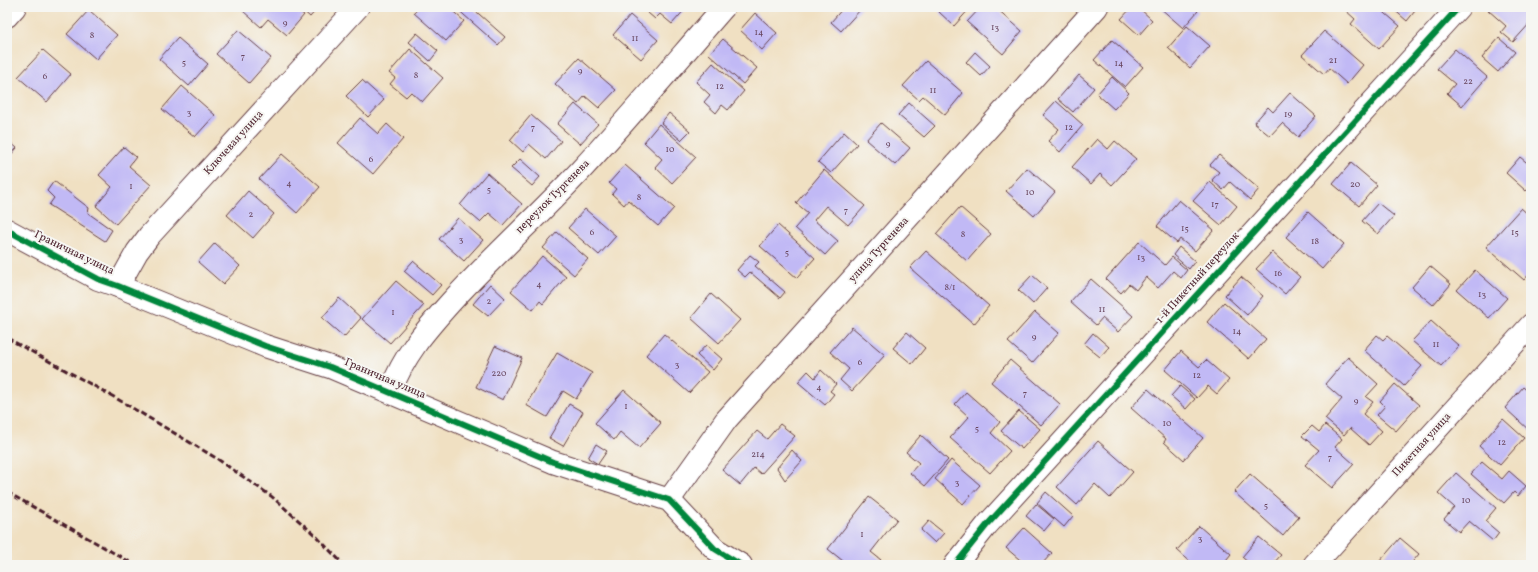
<svg xmlns="http://www.w3.org/2000/svg" width="1538" height="572" font-family="Vollkorn,serif">
<style>
.building{fill:#c1b9f5}
.lines{fill:none;stroke-linecap:round;stroke-linejoin:round}
.minor-casing{stroke:#633c42;stroke-width:24}
.minor{stroke:#fff;stroke-width:22}
.rail{stroke:#4a1f2b;stroke-width:3;stroke-dasharray:6 3;stroke-linecap:butt}
.cycleway-casing{stroke:#f6f6f2;stroke-width:8}
.cycleway{stroke:#00873e;stroke-width:6}
.labels{text-anchor:middle;dominant-baseline:central;stroke-width:4;stroke-linejoin:round;paint-order:stroke}
.number-label{font-size:9px;fill:#68465e}
.street-label{font-size:11px;fill:#4a1f2b;stroke:#f6f6f2}
</style>
<rect width="100%" height="100%" fill="#f6f6f2"/>
<filter id="ink" filterUnits="userSpaceOnUse"><feTurbulence type="fractalNoise" baseFrequency=".025" numOctaves="2"/><feDisplacementMap in="SourceGraphic" scale="8" xChannelSelector="R" yChannelSelector="G"/><feConvolveMatrix kernelMatrix="1 2 1 2 8 2 1 2 1" color-interpolation-filters="sRGB"/></filter>
<filter id="wash" filterUnits="userSpaceOnUse"><feTurbulence type="fractalNoise" baseFrequency=".012" numOctaves="4" result="noise"/><feDisplacementMap in="SourceGraphic" scale="16" xChannelSelector="R" yChannelSelector="G"/><feGaussianBlur stdDeviation="0.9" result="paint"/><feColorMatrix in="noise" values="0 0 0 0 0 0 0 0 0 0 0 0 0 0 0 0 0 1.4 0 .05"/><feComposite in="paint" operator="in"/></filter>
<g filter="url(#wash)">
<rect width="100%" height="100%" fill="#f0e0c2"/>
<g id="blocks">
<g class="building">
<path d="M247 7H294L304 15 287 35 268 19 261 27 243 11Z"/>
<path d="M299 7H319L310 17Z"/>
<path d="M419 7H448L464 21 446 41 414 13Z"/>
<path d="M455 7H471L505 37 498 45Z"/>
<path d="M641 7H687L672 24 660 14 655 19Z"/>
<path d="M844 7H859L861 9 841 31 831 22Z"/>
<path d="M943 7H971L954 26 939 12Z"/>
<path d="M981 7H995L1022 31 1003 54 967 22Z"/>
<path d="M1132 7H1138L1152 20 1139 35 1121 19Z"/>
<path d="M1159 7H1193L1198 11 1183 28Z"/>
<path d="M1346 7H1378L1400 26 1379 49 1351 24 1355 19 1344 9Z"/>
<path d="M1391 7H1410L1415 11 1407 21Z"/>
<path d="M1490 7H1524L1531 13V22L1513 42 1501 32 1506 26 1488 10Z"/>
<path d="M89 10 117 35 96 59 67 34Z"/>
<path d="M755 13 777 33 762 50 740 30Z"/>
<path d="M630 15 658 40 641 59 613 35Z"/>
<path d="M1187 26 1210 46 1190 68 1168 48Z"/>
<path d="M238 30 271 58 249 83 216 54Z"/>
<path d="M1324 31 1363 65 1347 84 1329 68 1324 74 1302 55Z"/>
<path d="M417 33 438 51 430 61 409 42Z"/>
<path d="M178 38 208 64 189 86 159 59Z"/>
<path d="M1499 38 1515 52 1498 72 1482 58Z"/>
<path d="M723 39 757 68 743 84 709 54Z"/>
<path d="M1112 40 1143 67 1125 87 1094 60Z"/>
<path d="M410 49 443 78 422 102 411 92 406 97 390 84 395 78 389 73Z"/>
<path d="M1455 49 1487 77 1462 106 1447 93 1455 84 1437 69Z"/>
<path d="M43 50 71 74 47 102 18 77Z"/>
<path d="M975 52 990 66 981 76 966 62Z"/>
<path d="M579 58 616 90 599 108 585 96 578 104 555 84Z"/>
<path d="M926 61 963 93 945 115 923 96 919 100 903 86Z"/>
<path d="M713 63 744 91 728 110 722 105 716 113 704 102 710 95 696 82Z"/>
<path d="M1079 75 1094 88 1073 112 1058 99Z"/>
<path d="M1112 77 1129 93 1114 109 1097 94Z"/>
<path d="M362 80 384 100 368 117 346 96Z"/>
<path d="M182 86 215 115 195 137 162 109Z"/>
<path d="M1290 93 1316 116 1298 137 1282 123 1270 136 1254 123 1268 107 1273 112Z"/>
<path d="M1056 101 1083 125 1060 152 1048 141 1059 129 1043 115Z"/>
<path d="M909 103 935 126 924 137 898 115Z"/>
<path d="M575 104 598 124 580 144 557 124Z"/>
<path d="M669 113 690 131 681 140 661 123Z"/>
<path d="M531 115 561 141 546 159 529 144 523 152 510 140Z"/>
<path d="M360 118 378 134 387 124 403 139 373 174 338 143Z"/>
<path d="M881 123 910 148 895 165 866 140Z"/>
<path d="M659 124 696 157 672 183 655 167 662 159 644 142Z"/>
<path d="M844 132 857 144 831 173 818 162Z"/>
<path d="M1097 139 1108 149 1115 141 1136 159 1112 185 1100 174 1091 184 1072 167Z"/>
<path d="M10 142 17 148 7 159V145Z"/>
<path d="M124 147 136 157 129 166 151 185 116 224 96 206 112 187 99 175Z"/>
<path d="M282 154 320 187 297 213 259 179Z"/>
<path d="M1219 155 1259 189 1250 200 1230 182 1223 190 1212 180 1219 172 1210 165Z"/>
<path d="M1520 157 1531 166V186L1526 191 1506 173Z"/>
<path d="M520 159 540 177 532 186 511 168Z"/>
<path d="M1351 163 1377 185 1359 206 1333 184Z"/>
<path d="M625 165 674 208 658 226 628 200 624 205 612 194 616 189 609 183Z"/>
<path d="M1027 168 1055 192 1034 216 1006 191Z"/>
<path d="M824 170 865 206 848 225 826 206 814 220 838 241 825 255 795 228 808 213 796 203Z"/>
<path d="M487 173 522 204 503 225 489 213 480 222 460 205Z"/>
<path d="M54 181 89 208 88 213 112 230 105 241 49 205 54 198 47 191Z"/>
<path d="M1210 182 1237 206 1221 225 1193 201Z"/>
<path d="M248 191 274 214 253 238 227 215Z"/>
<path d="M1179 200 1214 230 1195 251 1180 239 1177 243 1157 226Z"/>
<path d="M1378 203 1394 216 1378 234 1362 221Z"/>
<path d="M960 207 991 234 967 261 936 234Z"/>
<path d="M1521 208 1531 217V272L1524 280 1486 247Z"/>
<path d="M585 209 616 236 599 255 568 228Z"/>
<path d="M1308 212 1344 244 1322 269 1286 237Z"/>
<path d="M458 218 483 240 464 261 439 239Z"/>
<path d="M778 225 815 258 797 278 760 246Z"/>
<path d="M557 232 588 259 574 275 543 248Z"/>
<path d="M1139 242 1165 265 1172 257 1187 270 1181 278 1173 271 1158 288 1146 277 1136 290 1129 284 1121 293 1106 279Z"/>
<path d="M215 243 240 266 223 284 198 262Z"/>
<path d="M1179 247 1195 261 1189 269 1173 255Z"/>
<path d="M926 251 989 306 974 324 910 268Z"/>
<path d="M1272 252 1300 277 1285 294 1256 269Z"/>
<path d="M750 255 759 262 755 266 785 292 780 298 750 272 745 277 737 270Z"/>
<path d="M542 256 566 277 543 304 540 301 533 310 511 291Z"/>
<path d="M413 261 441 285 432 295 404 271Z"/>
<path d="M1430 266 1451 284 1433 305 1412 287Z"/>
<path d="M1475 270 1507 298 1489 318 1457 290Z"/>
<path d="M1032 275 1047 288 1033 304 1018 290Z"/>
<path d="M1241 277 1263 296 1247 315 1225 295Z"/>
<path d="M1091 279 1133 316 1118 332 1102 318 1096 325 1070 302Z"/>
<path d="M396 281 424 305 390 343 362 319Z"/>
<path d="M490 284 505 298 488 316 473 304Z"/>
<path d="M711 294 740 320 719 343 691 318Z"/>
<path d="M339 298 361 318 344 337 322 318Z"/>
<path d="M1224 302 1266 339 1249 359 1207 322Z"/>
<path d="M1035 312 1059 333 1032 363 1008 342Z"/>
<path d="M1431 321 1459 346 1441 366 1412 341Z"/>
<path d="M852 327 885 355 852 391 840 380 849 369 830 352Z"/>
<path d="M907 332 925 348 912 364 893 348Z"/>
<path d="M1093 333 1109 347 1100 357 1084 344Z"/>
<path d="M664 334 708 372 689 393 646 355Z"/>
<path d="M1377 335 1383 340 1387 336 1422 366 1404 386 1364 350Z"/>
<path d="M706 345 722 359 713 370 697 355Z"/>
<path d="M495 346 522 358 503 400 476 387Z"/>
<path d="M1181 351 1199 367 1206 360 1229 380 1217 394 1208 386 1197 398 1165 370Z"/>
<path d="M557 353 592 373 576 399 563 391 547 417 526 405Z"/>
<path d="M1348 357 1378 384 1366 397 1373 402 1363 414 1382 431 1369 445 1350 428 1344 435 1325 419 1342 399 1325 384Z"/>
<path d="M1010 360 1060 404 1041 425 991 382Z"/>
<path d="M821 370 836 384 830 391 834 394 825 405 798 382 808 371 815 378Z"/>
<path d="M1395 384 1419 405 1396 431 1377 415 1385 406 1380 401Z"/>
<path d="M1180 386 1195 399 1186 409 1171 396Z"/>
<path d="M1523 387 1531 394V432L1505 408Z"/>
<path d="M1148 389 1203 438 1184 460 1164 442 1166 439 1131 408Z"/>
<path d="M624 390 661 423 639 448 620 432 614 440 595 423Z"/>
<path d="M966 392 1000 422 991 433 1010 451 990 473 950 438 969 417 955 404Z"/>
<path d="M569 404 583 412 563 446 549 438Z"/>
<path d="M1019 411 1040 429 1022 449 1001 431Z"/>
<path d="M1503 419 1524 438 1500 465 1479 446Z"/>
<path d="M780 424 795 436 761 474 754 468 740 485 722 470 757 431 767 439Z"/>
<path d="M1325 425 1342 439 1335 447 1354 464 1332 488 1305 465 1319 450 1302 436 1312 426 1319 432Z"/>
<path d="M921 435 948 460 925 486 910 473 919 463 906 452Z"/>
<path d="M1098 441 1133 472 1110 498 1095 484 1077 505 1057 487Z"/>
<path d="M596 444 607 451 598 464 588 458Z"/>
<path d="M792 450 802 461 785 480 777 468Z"/>
<path d="M951 460 980 485 963 504 935 479Z"/>
<path d="M1482 462 1502 479 1509 471 1526 486 1518 496 1514 492 1504 503 1471 474Z"/>
<path d="M1456 473 1496 508 1485 521 1499 533 1493 541 1469 521 1459 532 1444 519 1454 507 1438 493Z"/>
<path d="M1250 474 1299 517 1283 536 1234 492Z"/>
<path d="M1046 492 1073 516 1064 527 1037 503Z"/>
<path d="M869 497 897 519 871 552 881 560 877 565H848L828 549Z"/>
<path d="M1036 504 1054 519 1044 531 1026 516Z"/>
<path d="M929 521 944 533 935 543 921 530Z"/>
<path d="M1199 526 1231 554 1222 565H1194L1177 550Z"/>
<path d="M1024 528 1052 553 1041 565H1026L1006 548Z"/>
<path d="M1259 537 1281 555 1272 565H1251L1242 557Z"/>
<path d="M1400 538 1419 554 1410 565H1382L1379 562Z"/>
</g>
</g>
</g>
<g filter="url(#ink)">
<use href="#blocks" fill-opacity="0" stroke="#633c42" stroke-width="1"/>
<g class="lines">
<defs>
<g id="minor">
<path d="M7 16 15 7"/>
<path d="M7 230 98 279 118 286 265 346 330 367 553 462 669 500 715 549 741 565"/>
<path d="M118 286 137 252 149 236 358 7"/>
<path d="M390 392C404 355 424 332 450 303 492 257 538 216 580 171 629 118 676 62 724 7"/>
<path d="M669 500 726 420 1097 7"/>
<path d="M955 565 987 525 1459 7"/>
<path d="M1314 565 1531 325"/>
</g>
</defs>
<use href="#minor" class="minor-casing"/>
<use href="#minor" class="minor"/>
<g class="rail">
<path d="M7 338 114 397 216 458 271 496 315 535 344 565"/>
<path d="M7 492 135 565"/>
</g>
<defs>
<g id="cycleway">
<path d="M7 230 98 279 118 286 265 346 330 367 553 462 669 500 715 549 741 565"/>
<path d="M955 565 987 525 1459 7"/>
</g>
</defs>
<use href="#cycleway" class="cycleway-casing"/>
<use href="#cycleway" class="cycleway"/>
</g>
</g>
<g class="labels">
<g class="number-label">
<text x="285" y="23">9</text>
<text x="995" y="27">13</text>
<text x="759" y="32">14</text>
<text x="92" y="35">8</text>
<text x="635" y="38">11</text>
<text x="243" y="56">7</text>
<text x="1333" y="60">21</text>
<text x="184" y="62">5</text>
<text x="1119" y="63">14</text>
<text x="580" y="71">9</text>
<text x="416" y="75">8</text>
<text x="45" y="76">6</text>
<text x="1468" y="81">22</text>
<text x="720" y="86">12</text>
<text x="933" y="90">11</text>
<text x="189" y="112">3</text>
<text x="1288" y="114">19</text>
<text x="533" y="127">7</text>
<text x="1069" y="127">12</text>
<text x="888" y="144">9</text>
<text x="670" y="149">10</text>
<text x="371" y="159">6</text>
<text x="289" y="183">4</text>
<text x="1355" y="184">20</text>
<text x="131" y="186">1</text>
<text x="489" y="189">5</text>
<text x="1030" y="192">10</text>
<text x="639" y="197">8</text>
<text x="1215" y="204">17</text>
<text x="846" y="210">7</text>
<text x="251" y="214">2</text>
<text x="1185" y="228">15</text>
<text x="592" y="232">6</text>
<text x="1515" y="232">15</text>
<text x="963" y="234">8</text>
<text x="461" y="239">3</text>
<text x="1315" y="241">18</text>
<text x="787" y="252">5</text>
<text x="1141" y="257">13</text>
<text x="1278" y="273">16</text>
<text x="539" y="284">4</text>
<text x="950" y="287">8/1</text>
<text x="1482" y="294">13</text>
<text x="489" y="301">2</text>
<text x="1102" y="309">11</text>
<text x="393" y="312">1</text>
<text x="1237" y="331">14</text>
<text x="1034" y="337">9</text>
<text x="1436" y="344">11</text>
<text x="860" y="362">6</text>
<text x="677" y="364">3</text>
<text x="499" y="373">220</text>
<text x="1197" y="375">12</text>
<text x="819" y="387">4</text>
<text x="1025" y="393">7</text>
<text x="1356" y="401">9</text>
<text x="626" y="406">1</text>
<text x="1167" y="423">10</text>
<text x="977" y="428">5</text>
<text x="1502" y="442">12</text>
<text x="758" y="454">214</text>
<text x="1330" y="457">7</text>
<text x="957" y="482">3</text>
<text x="1466" y="500">10</text>
<text x="1266" y="505">5</text>
<text x="862" y="534">1</text>
<text x="1200" y="538">3</text>
</g>
<g class="street-label">
<text transform="translate(234 143) rotate(-48)">Ключевая улица</text>
<text transform="translate(553 197) rotate(-45)">переулок Тургенева</text>
<text transform="translate(879 250) rotate(-48)">улица Тургенева</text>
<text transform="translate(74 253) rotate(26)">Граничная улица</text>
<text transform="translate(1198 278) rotate(-48)">1-й Пикетный переулок</text>
<text transform="translate(385 379) rotate(23)">Граничная улица</text>
<text transform="translate(1422 445) rotate(-48)">Пикетная улица</text>
</g>
</g>
<rect width="1538" height="572" fill="none" stroke="#f6f6f2" stroke-width="24"/>
</svg>
